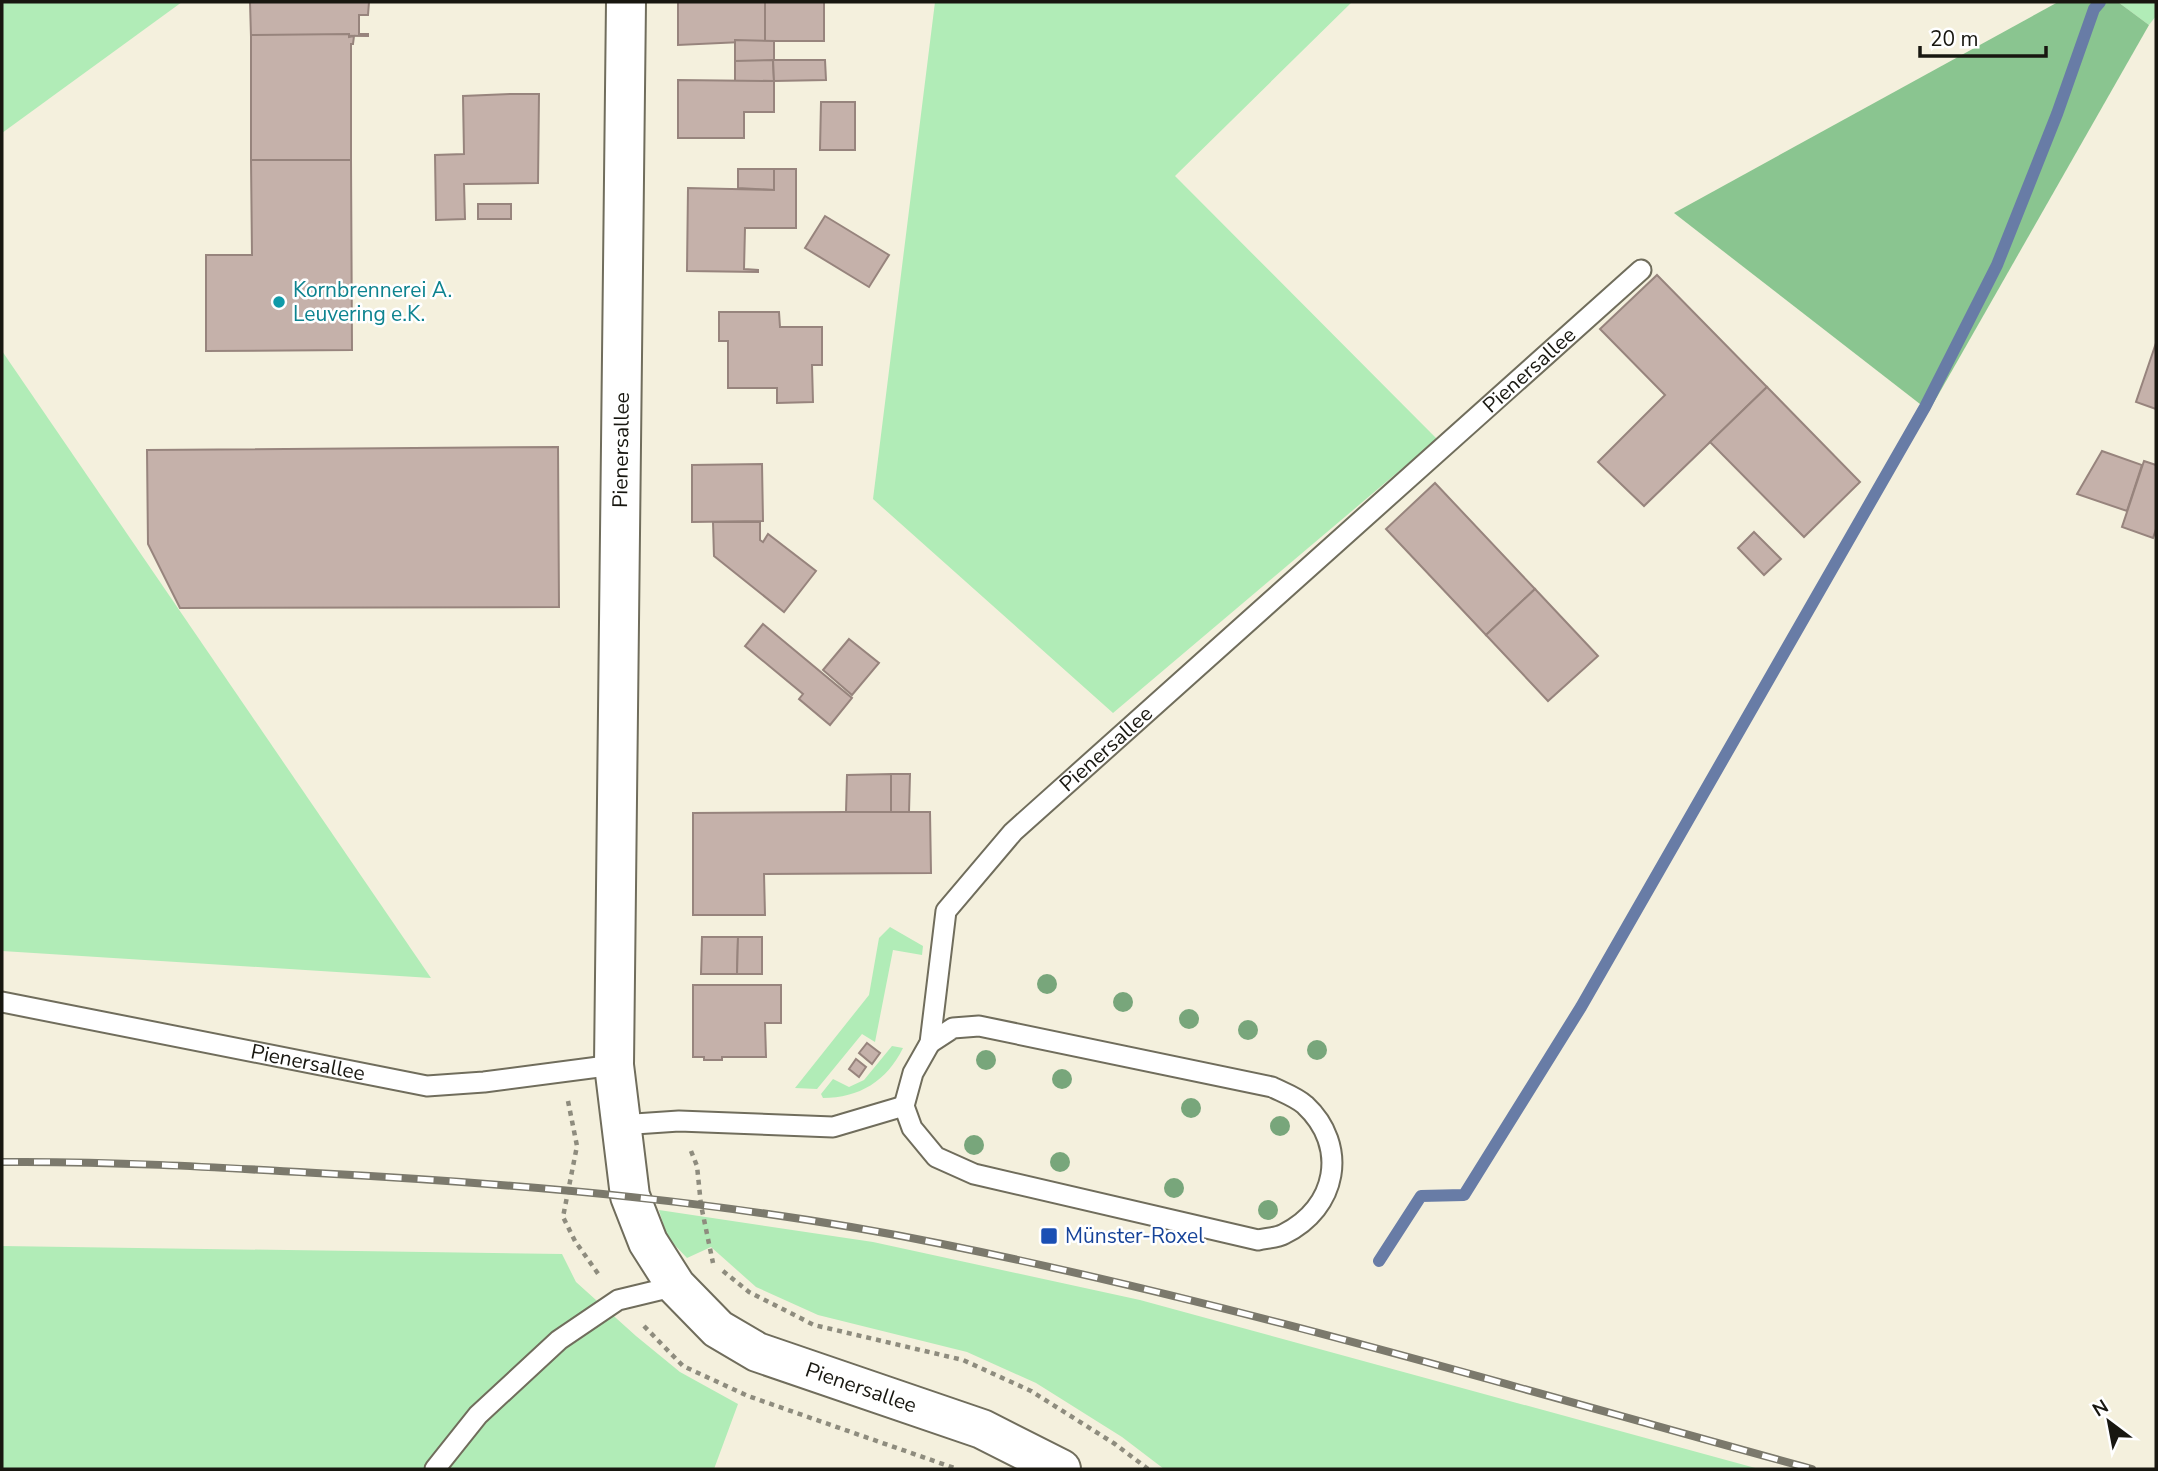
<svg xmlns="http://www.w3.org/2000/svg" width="2158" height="1471" font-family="'Nunito Sans',sans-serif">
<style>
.green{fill:#b1ecb7}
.forest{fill:#8ac590}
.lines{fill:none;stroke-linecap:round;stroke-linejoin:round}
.stream{stroke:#687ca6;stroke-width:12}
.building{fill:#c5b1aa;stroke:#97847d;stroke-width:2}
.service-casing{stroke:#706d5c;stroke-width:23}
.secondary-casing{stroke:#706d5c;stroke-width:42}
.path{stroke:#8e8c7e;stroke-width:4.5;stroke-dasharray:5 5;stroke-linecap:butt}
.service{stroke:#fff;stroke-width:19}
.secondary{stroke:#fff;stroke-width:38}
.rail-casing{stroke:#7b796c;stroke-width:8}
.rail{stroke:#fff;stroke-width:5;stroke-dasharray:16;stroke-linecap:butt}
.tree{fill:#78a67b}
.culture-dot{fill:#0f9aa8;stroke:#fff;stroke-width:2.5}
.transit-dot{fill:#1a4fb4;stroke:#fff;stroke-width:2.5}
.labels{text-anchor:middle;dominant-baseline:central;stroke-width:5;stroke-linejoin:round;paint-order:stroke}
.culture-label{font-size:21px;fill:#0d838f;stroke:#fff;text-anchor:start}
.street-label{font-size:21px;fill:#181710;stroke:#fff}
.transit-label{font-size:21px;fill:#164399;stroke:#fff;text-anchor:start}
</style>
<rect width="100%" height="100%" fill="#f4f0dd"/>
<g class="green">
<path d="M2 2H182L2 133Z"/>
<path d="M935 2H1352L1175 176 1437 439 1113 713 873 499Z"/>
<path d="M2118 2H2156V16L2149 25Z"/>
<path d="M2 351 431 978 2 951Z"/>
<path d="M890 927 923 946 922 955 893 950 875 1042 862 1034 817 1089 795 1088 869 995 879 938Z"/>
<path d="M892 1046 903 1048C887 1081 859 1098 823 1098L821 1094 833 1079 849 1087 864 1080Z"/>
<path d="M659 1210 873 1242 1140 1300 1759 1469H1164L1122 1437 1036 1383 967 1352 818 1315 756 1287 711 1247 687 1258 667 1237Z"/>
<path d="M2 1246 562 1254 576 1282 636 1336 680 1372 738 1404 714 1469H2Z"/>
</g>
<path class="forest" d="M2058 2H2118L2149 25 1929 411 1674 213Z"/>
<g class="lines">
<path class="stream" d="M1379 1261 1421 1196 1464 1195 1581 1007 1925 407 1997 265 2057 114 2094 9 2100 2"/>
</g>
<g class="building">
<path d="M250 2H369L368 15H359V34H368V36L251 35V37Z"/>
<path d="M678 2H765V41L678 45Z"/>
<rect x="765" y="2" width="59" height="39"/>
<path d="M349 34V37L354 36 353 44H351V160H251V35Z"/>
<path d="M735 40 774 41V61H735Z"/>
<path d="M773 60 774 81H735V61Z"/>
<path d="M773 60H825L826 80 774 81Z"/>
<path d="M678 80 774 81V112H744V138H678Z"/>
<path d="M510 94H539L538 183 464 184 465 219 436 220 435 155 464 154 463 96Z"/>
<path d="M821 102H855V150H820Z"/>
<path d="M251 160H351L352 350 206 351V255H252Z"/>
<path d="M738 169H774V190L738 188Z"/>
<path d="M774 169H796V228H745L744 269 758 270V272L687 271 688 188 774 190Z"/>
<rect x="478" y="204" width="33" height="15"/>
<path d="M825 216 889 255 869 287 805 248Z"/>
<path d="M1657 275 1767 387 1644 506 1598 462 1665 395 1600 329Z"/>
<path d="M719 312H779L780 327H822V365H812L813 402 777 403V388H728V341H719Z"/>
<path d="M2156 343V409L2136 402Z"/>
<path d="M1767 387 1860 482 1804 537 1710 442Z"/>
<path d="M558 447 559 607 180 608 148 544 147 450Z"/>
<path d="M2102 451 2142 465 2127 511 2077 494Z"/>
<path d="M2144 461 2156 465V529L2153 538 2122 527Z"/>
<path d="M762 464 763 521 692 522V465Z"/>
<path d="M1435 483 1535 589 1486 635 1386 529Z"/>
<path d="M713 522H760V540L763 542 768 534 816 571 784 612 714 556Z"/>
<path d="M1754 532 1781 559 1764 575 1738 548Z"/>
<path d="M1535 589 1598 656 1548 701 1486 635Z"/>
<path d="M763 624 852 698 830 725 799 699 803 694 745 646Z"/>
<path d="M849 639 879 663 852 695 823 670Z"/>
<path d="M891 774V812H846L847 775Z"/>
<path d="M891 774H910L909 812H891Z"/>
<path d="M846 812H930L931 873 764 874 765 915H693V813Z"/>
<path d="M702 937H738L737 974H701Z"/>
<path d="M738 937H762V974H737Z"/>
<path d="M693 985H781V1023H765L766 1057H722V1060H704V1057H693Z"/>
<path d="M867 1043 880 1053 872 1064 859 1053Z"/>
<path d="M856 1059 866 1067 859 1077 849 1069Z"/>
</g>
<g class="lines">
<defs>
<g id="service">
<path id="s1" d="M2 1002 427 1086 484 1082 614 1065"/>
<path id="s2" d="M904 1106 913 1073 930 1043 946 911 1013 832 1641 270"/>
<path d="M904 1106 912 1128 936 1157 974 1174 1258 1240C1266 1238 1277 1238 1284 1234 1337 1208 1349 1146 1305 1105 1296 1097 1282 1092 1272 1087L979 1026 953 1028 930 1043"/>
<path d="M620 1125 679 1121 833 1127 904 1106"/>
<path d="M435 1469 478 1415 559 1340 618 1300 676 1286"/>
</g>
<g id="secondary">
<path id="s3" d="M626 2 614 1065 630 1196 648 1242 676 1286 718 1329 757 1352 982 1429 1061 1469"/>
</g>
</defs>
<use href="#service" class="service-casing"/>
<use href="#secondary" class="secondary-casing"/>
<g class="path">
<path d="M568 1101 577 1146 563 1217 575 1241 599 1275"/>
<path d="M691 1151 697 1166 701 1205 713 1263"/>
<path d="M723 1271 749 1292 814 1325 963 1360 1031 1391 1115 1444 1148 1469"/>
<path d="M644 1326 683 1366 748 1396 957 1469"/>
</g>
<use href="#service" class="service"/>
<use href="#secondary" class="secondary"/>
<defs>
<path id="rail" d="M2 1162C107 1161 212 1167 316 1173 526 1184 736 1202 942 1244 1235 1303 1523 1390 1812 1469"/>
</defs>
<use href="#rail" class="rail-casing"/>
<use href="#rail" class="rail"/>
</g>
<g class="tree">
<circle cx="1047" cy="984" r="10"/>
<circle cx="1123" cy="1002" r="10"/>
<circle cx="1189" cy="1019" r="10"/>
<circle cx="1248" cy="1030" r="10"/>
<circle cx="1317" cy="1050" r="10"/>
<circle cx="986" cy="1060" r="10"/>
<circle cx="1062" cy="1079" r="10"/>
<circle cx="1191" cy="1108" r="10"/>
<circle cx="1280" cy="1126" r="10"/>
<circle cx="974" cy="1145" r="10"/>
<circle cx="1060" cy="1162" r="10"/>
<circle cx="1174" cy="1188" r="10"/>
<circle cx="1268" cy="1210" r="10"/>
</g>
<circle class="culture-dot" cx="279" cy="302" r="7"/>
<rect class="transit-dot" x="1040" y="1227" width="18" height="18" rx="3.5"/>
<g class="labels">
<g class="culture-label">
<text x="293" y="290">Kornbrennerei A.<tspan x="293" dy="24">Leuvering e.K.</tspan></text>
</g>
<g class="street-label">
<text stroke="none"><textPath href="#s2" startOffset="998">Pienersallee</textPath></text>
<text transform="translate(621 450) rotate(-89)">Pienersallee</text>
<text stroke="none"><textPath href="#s2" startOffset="430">Pienersallee</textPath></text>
<text stroke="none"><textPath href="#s1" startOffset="312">Pienersallee</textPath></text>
<text stroke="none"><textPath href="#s3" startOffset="1512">Pienersallee</textPath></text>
</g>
<g class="transit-label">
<text x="1065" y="1236">Münster-Roxel</text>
</g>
</g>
<rect width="2158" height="1471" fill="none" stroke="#181710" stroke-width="7"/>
<g transform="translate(2109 1422) rotate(328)" stroke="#ffffff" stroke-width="5" paint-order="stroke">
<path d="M0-5L12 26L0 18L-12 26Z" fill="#181710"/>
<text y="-10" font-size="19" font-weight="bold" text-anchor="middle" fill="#181710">N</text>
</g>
<path d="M1920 46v10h126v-10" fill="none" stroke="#181710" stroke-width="3.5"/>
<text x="1930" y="46" font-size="21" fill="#181710" stroke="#ffffff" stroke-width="5" paint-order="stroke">20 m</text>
</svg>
